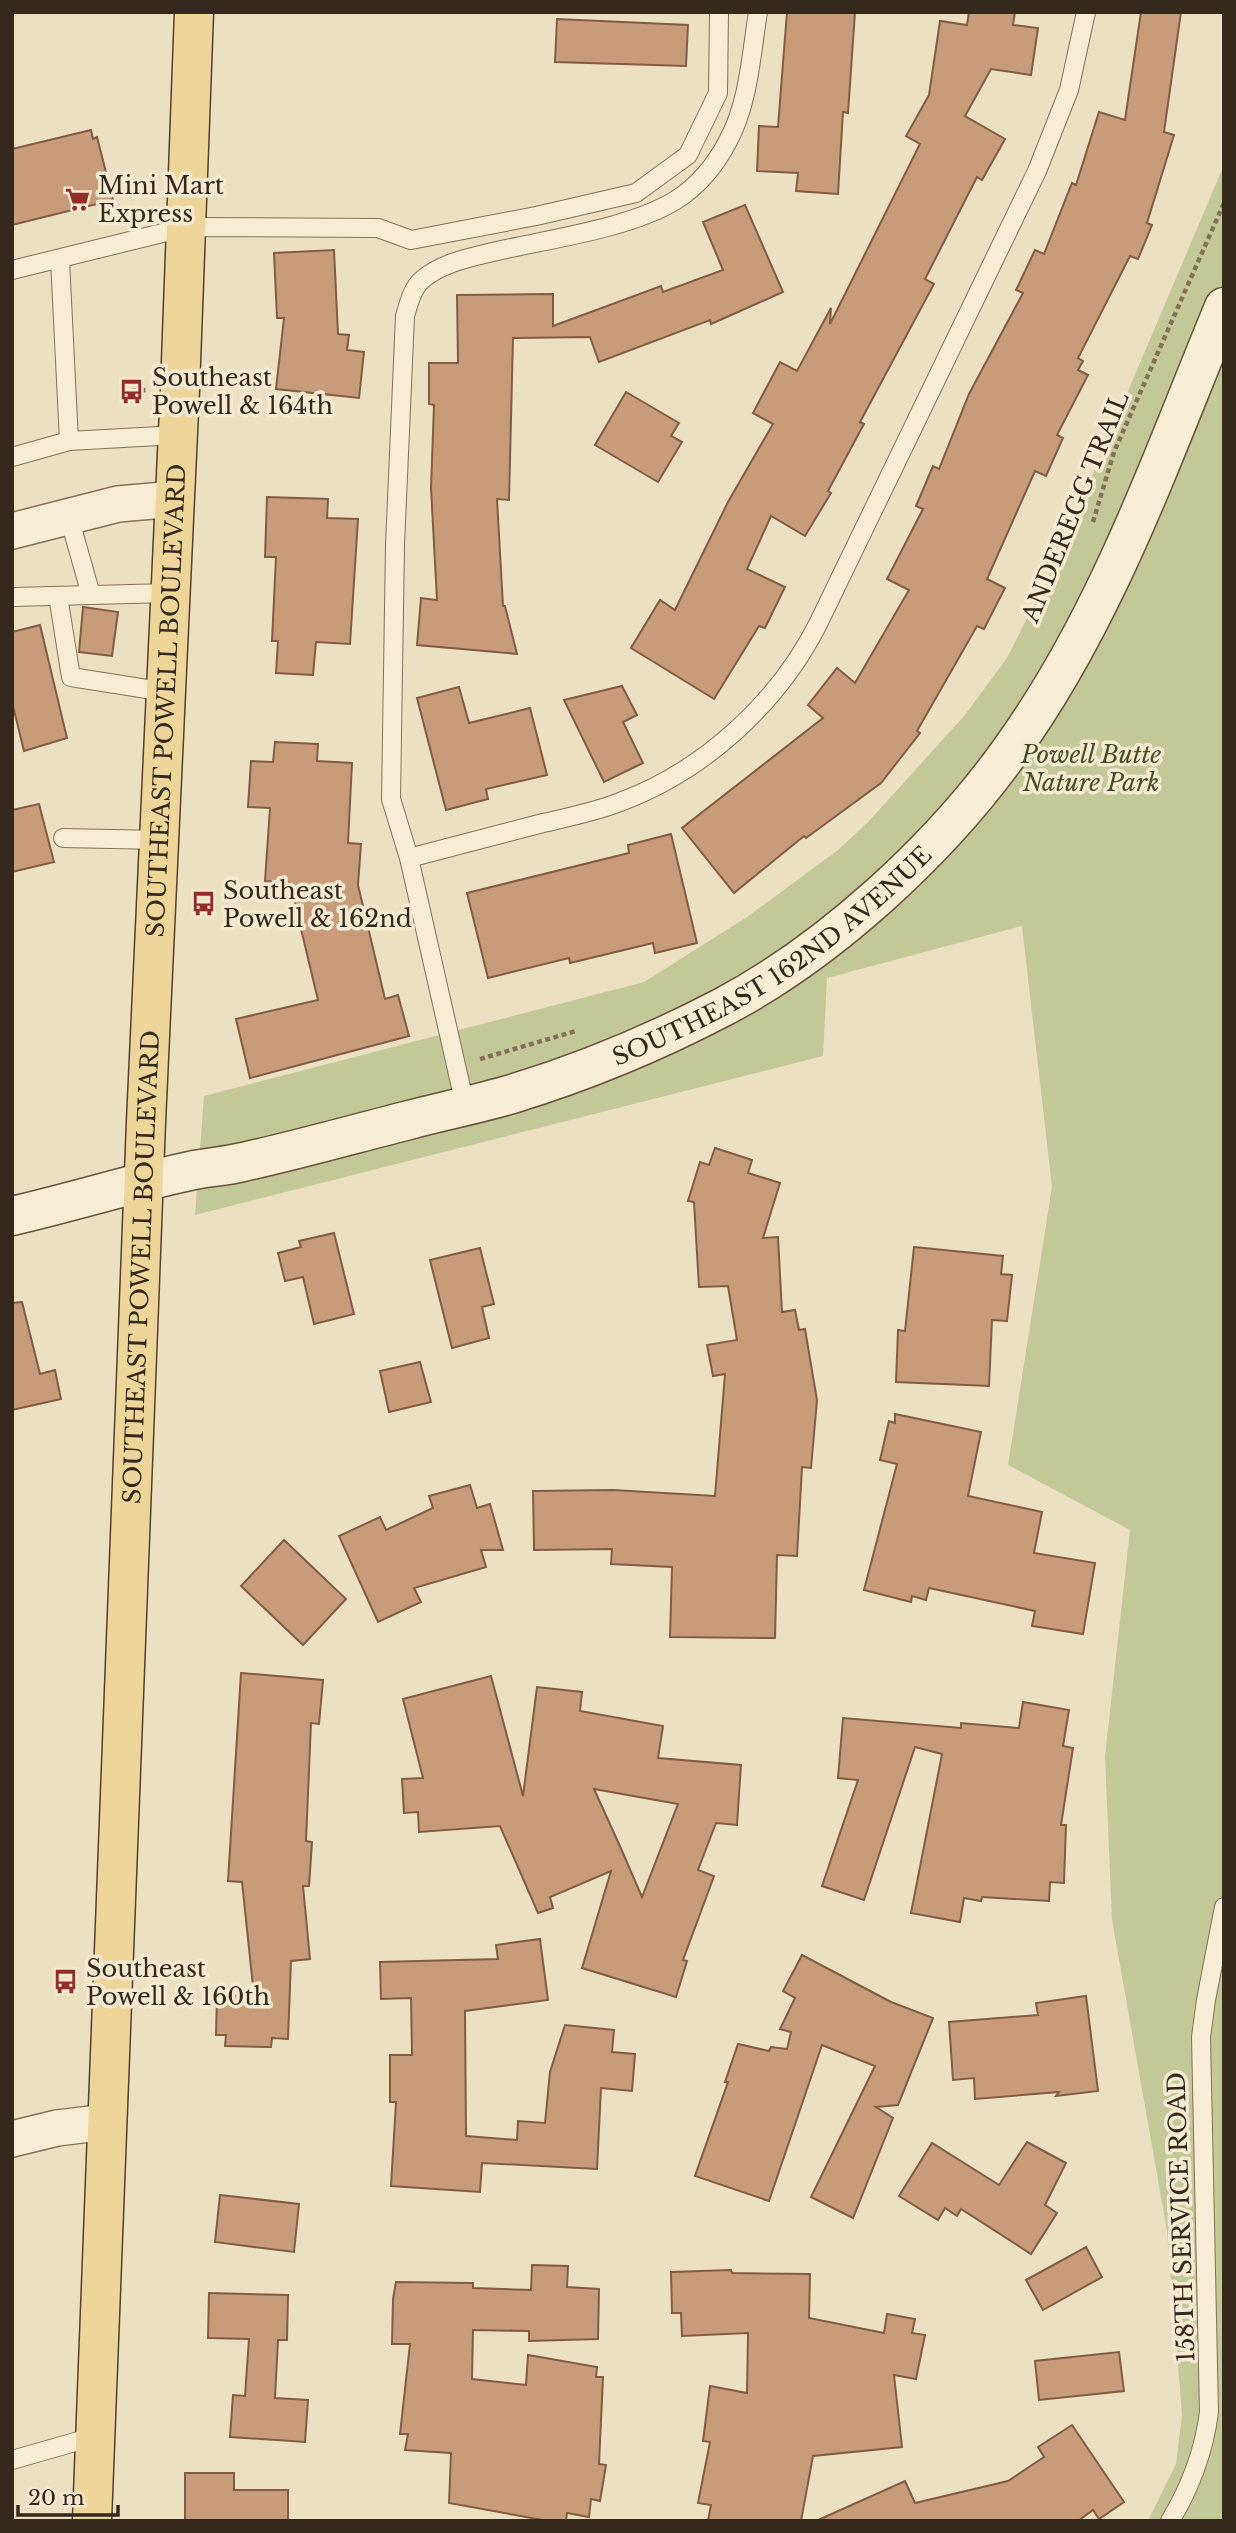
<svg xmlns="http://www.w3.org/2000/svg" width="1236" height="2533" font-family="'Libre Baskerville',serif">
<style>
.green{fill:#c2c996}
.building{fill:#c99c79;stroke:#835c41;stroke-width:2;fill-rule:evenodd}
.lines{fill:none;stroke-linecap:round;stroke-linejoin:round}
.lane-casing{stroke:#85715a;stroke-width:20}
.street-casing{stroke:#85715a;stroke-width:38}
.secondary-casing{stroke:#67533d;stroke-width:41}
.primary-casing{stroke:#53402e;stroke-width:41}
.path{stroke:#85715a;stroke-width:4.5;stroke-dasharray:5 3.5;stroke-linecap:butt}
.lane{stroke:#f7edd4;stroke-width:18}
.street{stroke:#f7edd4;stroke-width:35}
.secondary{stroke:#f7edd4;stroke-width:38}
.primary{stroke:#eed69a;stroke-width:38}
.labels{text-anchor:middle;dominant-baseline:central;stroke-width:7;stroke-linejoin:round;paint-order:stroke}
.poi-label{font-size:24px;fill:#35291d;stroke:#f4ead1;text-anchor:start}
.street-label{font-size:24px;fill:#35291d;stroke:#f4ead1}
.park-label{font-size:24px;font-style:italic;fill:#455125;stroke:#f4ead1}
</style>
<rect width="100%" height="100%" fill="#ece0c2"/>
<path class="green" d="M1224 165V2521H1148L1176 2464 1182 2414 1167 2231 1112 1920 1105 1756 1130 1530 1008 1465 1052 1187 1022 926 827 978 823 1056 195 1215 204 1096 644 982 747 917 838 850 869 821 964 716 1007 658 1055 563Z"/>
<g class="building">
<path d="M787 12H855L848 113 843 112 838 194 796 191 798 173 757 171 759 126 778 127Z"/>
<path d="M969 12H1015L1013 25 1038 28 1031 75 991 69 965 116 1005 139 982 180 977 177 925 279 934 284 860 422 864 424 828 491 831 493 805 536 771 516 747 569 785 587 765 628 759 626 714 699 631 648 660 600 675 610 728 502 773 424 753 413 780 362 797 371 831 308 830 324 920 144 906 136 929 95 940 21 967 25Z"/>
<path d="M1141 12H1181L1164 132 1174 135 1147 223 1152 225 1138 259 1130 256 1078 358 1083 361 1078 370 1088 375 1057 435 1063 438 1046 476 1035 471 987 579 1005 588 984 629 977 626 917 731 920 733 881 783 806 838 804 836 734 893 682 828 823 718 808 705 837 668 855 683 909 590 887 579 923 509 916 506 933 466 939 469 969 394 1023 293 1016 290 1035 250 1044 254 1072 183 1076 185 1099 112 1125 120Z"/>
<path d="M557 19 688 25 686 66 555 62Z"/>
<path d="M91 130 93 139 97 137 113 200 12 225V149Z"/>
<path d="M745 205 783 292 711 324 710 320 599 362 590 337 513 338 509 500 497 499 503 606H505L517 654 417 645 421 598 437 600 431 488 434 405 429 404V363H458L457 295 553 294V326L661 286 663 292 723 270 703 222Z"/>
<path d="M334 250 338 334 349 335 347 350 364 352 359 398 276 389 284 318H277L274 253Z"/>
<path d="M626 392 679 423 671 436 682 442 658 482 595 445Z"/>
<path d="M267 497 328 499 327 518 358 519 350 644 316 642 313 675 276 673 278 641H272L276 557H265Z"/>
<path d="M83 607 118 612 112 656 79 652Z"/>
<path d="M40 625 67 738 24 751 12 702V632Z"/>
<path d="M622 686 637 715 623 722 643 763 604 782 564 700Z"/>
<path d="M459 687 469 723 530 708 547 775 486 789 488 799 446 810 417 698Z"/>
<path d="M275 742 318 744 317 761 352 763 348 843 361 844 358 885 385 999 398 995 409 1036 250 1078 236 1019 318 1000 290 883 265 881 270 808 248 807 251 761 273 762Z"/>
<path d="M39 804 54 862 12 872V810Z"/>
<path d="M671 834 697 943 655 953 653 943 570 963 569 958 488 978 467 893 629 853 628 845Z"/>
<path d="M715 1148 752 1160 748 1173 780 1183 763 1238 778 1237 782 1312 795 1310 799 1330 805 1329 817 1400 811 1468 802 1467 797 1556 777 1555 775 1638 670 1637 672 1567 611 1564 612 1549 534 1550 533 1491 613 1490 715 1496 725 1374 713 1376 707 1345 737 1340 728 1286 699 1287 694 1202 688 1201 700 1162 709 1165Z"/>
<path d="M334 1233 354 1314 314 1324 303 1277 285 1281 278 1253 301 1247 299 1241Z"/>
<path d="M914 1247 1003 1256 1001 1274 1012 1275 1007 1321 992 1320 989 1386 896 1382 898 1330 905 1331Z"/>
<path d="M480 1248 494 1304 482 1307 489 1338 452 1348 430 1260Z"/>
<path d="M22 1302 40 1374 55 1370 61 1399 12 1410V1303Z"/>
<path d="M420 1362 431 1402 389 1412 380 1371Z"/>
<path d="M895 1414 981 1432 968 1496 1042 1512 1034 1553 1095 1563 1083 1634 1032 1626 1035 1611 929 1588 926 1600 912 1596 911 1602 864 1590 897 1464 880 1460 889 1421 895 1423Z"/>
<path d="M470 1485 477 1508 490 1504 503 1550H481L486 1567 414 1588 421 1602 378 1622 339 1536 380 1517 386 1530 433 1508 429 1496Z"/>
<path d="M284 1540 346 1599 303 1645 241 1586Z"/>
<path d="M241 1673 323 1680 319 1724 311 1723 306 1841 312 1842 309 1886H303L310 1959 291 1961 288 2039 272 2038 271 2047 225 2046 226 2035H216L217 1995 254 1996 242 1882 228 1881Z"/>
<path d="M491 1676 523 1796 537 1687 582 1692 580 1711 663 1726 658 1758 741 1765 737 1825 716 1823 698 1870 714 1876 683 1960 687 1961 676 1997 582 1968 611 1871 550 1897 553 1908 538 1913 500 1826 419 1832 418 1812 404 1813 402 1779 423 1778 403 1699ZM594 1789 678 1804 642 1897 619 1844Z"/>
<path d="M1023 1702 1069 1710 1063 1746 1073 1748 1061 1825H1066L1064 1883 1050 1882 1049 1901 982 1897 981 1901 964 1898 960 1922 911 1913 942 1754 915 1747 864 1900 822 1886 858 1780 838 1778 843 1718 961 1728V1723L1019 1728Z"/>
<path d="M540 1939 548 2000 465 2011 466 2136 517 2140 518 2121 545 2123 550 2072 565 2025 614 2030 612 2052 635 2054 632 2091 601 2088 597 2169 482 2163 480 2192 391 2186 396 2102H390V2055H412L411 1998 381 1999 380 1962 498 1959 496 1945Z"/>
<path d="M802 1955 891 2002 933 2018 898 2105 876 2107 893 2118 853 2218 811 2197 875 2066 822 2045 769 2201 695 2176 728 2082H725L738 2044 769 2051 771 2047 787 2049 791 2032 780 2029 795 1998 783 1991Z"/>
<path d="M1086 1996 1098 2091 1056 2096 1059 2092 975 2099 974 2078 953 2080 949 2022 1038 2015 1036 2003Z"/>
<path d="M1027 2142 1066 2163 1045 2205 1057 2213 1031 2254 961 2209 957 2216 945 2208 938 2220 899 2196 932 2143 999 2185Z"/>
<path d="M220 2195 299 2204 294 2252 215 2242Z"/>
<path d="M1086 2247 1102 2277 1043 2310 1026 2280Z"/>
<path d="M532 2265 568 2266 567 2287 599 2289 598 2339 529 2341V2331L473 2330 472 2379 526 2385 528 2355 597 2367 596 2377H603L599 2464 606 2465 600 2501 591 2499 589 2517 567 2513 566 2521H548L449 2503 451 2453 405 2450 408 2434H400L410 2344H392L393 2299 396 2282 473 2283V2288L531 2290Z"/>
<path d="M731 2270 732 2273 810 2274 809 2318 884 2333 887 2314 915 2319 912 2333 925 2335 916 2379 894 2375 902 2447 813 2456 801 2521H708L711 2505 698 2503 710 2442 703 2441 710 2386 747 2393 748 2333 682 2336 681 2313H672L671 2272Z"/>
<path d="M209 2293 288 2295 287 2340H278L275 2398 308 2400 305 2442 230 2437 233 2395 245 2396 249 2339 208 2338Z"/>
<path d="M1119 2352 1124 2391 1039 2400 1035 2361Z"/>
<path d="M1072 2425 1124 2502 1099 2519 1093 2510 1078 2521H816L905 2481 915 2503 1008 2481 1044 2457 1038 2447Z"/>
<path d="M185 2473H234V2490H288V2521H185Z"/>
</g>
<g class="lines">
<defs>
<g id="lane">
<path d="M60 260 69 441"/>
<path d="M12 270 187 227 378 228 411 240 536 216 636 193 688 155 718 93 719 12"/>
<path d="M12 457 69 441 177 435"/>
<path d="M69 517 91 595"/>
<path d="M58 596 71 677 166 692"/>
<path d="M12 597 171 593"/>
<path d="M63 838 159 840"/>
<path d="M409 858C454 846 498 835 543 823 569 817 595 812 620 802 704 771 778 703 818 624L1037 171 1069 90 1086 12"/>
<path d="M465 1105 409 858 391 799 395 545 405 316C409 303 412 288 423 279 443 262 473 257 497 251 550 239 631 228 676 200 698 186 716 164 728 141 749 102 751 55 758 12"/>
<path d="M12 2460 96 2436"/>
<path d="M1170 2521C1190 2488 1204 2451 1209 2412L1201 2037 1206 2000 1224 1907"/>
</g>
<g id="street">
<path d="M12 531 118 504 175 499"/>
<path d="M12 2139 57 2128 107 2122"/>
</g>
<g id="secondary">
<path id="s1" d="M12 1216C73 1202 133 1183 194 1170 210 1167 227 1166 243 1162 298 1150 354 1134 409 1120 443 1111 478 1104 512 1094 584 1072 656 1042 723 1007 829 951 938 851 1008 754 1106 620 1161 459 1224 307"/>
</g>
<g id="primary">
<path id="s2" d="M92 2521 146 1122 180 389 194 12"/>
</g>
</defs>
<use href="#lane" class="lane-casing"/>
<use href="#street" class="street-casing"/>
<use href="#secondary" class="secondary-casing"/>
<use href="#primary" class="primary-casing"/>
<g class="path">
<path d="M132 391 146 390"/>
<path d="M1093 522 1114 452 1224 203"/>
<path d="M480 1059 576 1031"/>
</g>
<use href="#lane" class="lane"/>
<use href="#street" class="street"/>
<use href="#secondary" class="secondary"/>
<use href="#primary" class="primary"/>
</g>
<defs>
<symbol id="supermarket-bare" viewBox="-9 -9 18 18"><path d="M-6-5.5h2.5l.6 2H6L4.5 2H-2.5L-4.4-4H-6ZM-1.5 3.2a1.3 1.3 0 1 0 .1 0ZM3 3.2a1.3 1.3 0 1 0 .1 0Z" fill="#912e2c" stroke="#f4ead1" stroke-width="2.5" paint-order="stroke"/></symbol>
<symbol id="bus-bare" viewBox="-9 -9 18 18"><path d="M-5-6H5V4H4V6H2V4H-2V6H-4V4H-5ZM-3.5-4V0h7V-4ZM-3.5 1.2v1.5H-2V1.2ZM2 1.2v1.5H3.5V1.2Z" fill="#912e2c" stroke="#f4ead1" stroke-width="2.5" paint-order="stroke"/></symbol>
</defs>
<g fill-rule="evenodd">
<use href="#supermarket-bare" x="60" y="182" width="35" height="35"/>
<use href="#bus-bare" x="114" y="374" width="35" height="35"/>
<use href="#bus-bare" x="186" y="886" width="35" height="35"/>
<use href="#bus-bare" x="48" y="1964" width="35" height="35"/>
</g>
<g class="labels">
<g class="poi-label">
<text x="98" y="185">Mini Mart<tspan x="98" dy="28">Express</tspan></text>
<text x="152" y="377">Southeast<tspan x="152" dy="28">Powell &amp; 164th</tspan></text>
<text x="223" y="890">Southeast<tspan x="223" dy="28">Powell &amp; 162nd</tspan></text>
<text x="86" y="1968">Southeast<tspan x="86" dy="28">Powell &amp; 160th</tspan></text>
</g>
<g class="street-label">
<text transform="translate(1075 507) rotate(-68)">ANDEREGG TRAIL</text>
<text stroke="none"><textPath href="#s2" startOffset="1822">SOUTHEAST POWELL BOULEVARD</textPath></text>
<text stroke="none"><textPath href="#s1" startOffset="812">SOUTHEAST 162ND AVENUE</textPath></text>
<text stroke="none"><textPath href="#s2" startOffset="1255">SOUTHEAST POWELL BOULEVARD</textPath></text>
<text transform="translate(1181 2217) rotate(-92)">158TH SERVICE ROAD</text>
</g>
<g class="park-label">
<text x="1091" y="754">Powell Butte<tspan x="1091" dy="28">Nature Park</tspan></text>
</g>
</g>
<rect width="1236" height="2533" fill="none" stroke="#35291d" stroke-width="28"/>
<path d="M18 2505v10h100v-10" fill="none" stroke="#35291d" stroke-width="3.5"/>
<text x="28" y="2505" font-size="21" fill="#35291d" stroke="#f4ead1" stroke-width="5" paint-order="stroke">20 m</text>
</svg>
